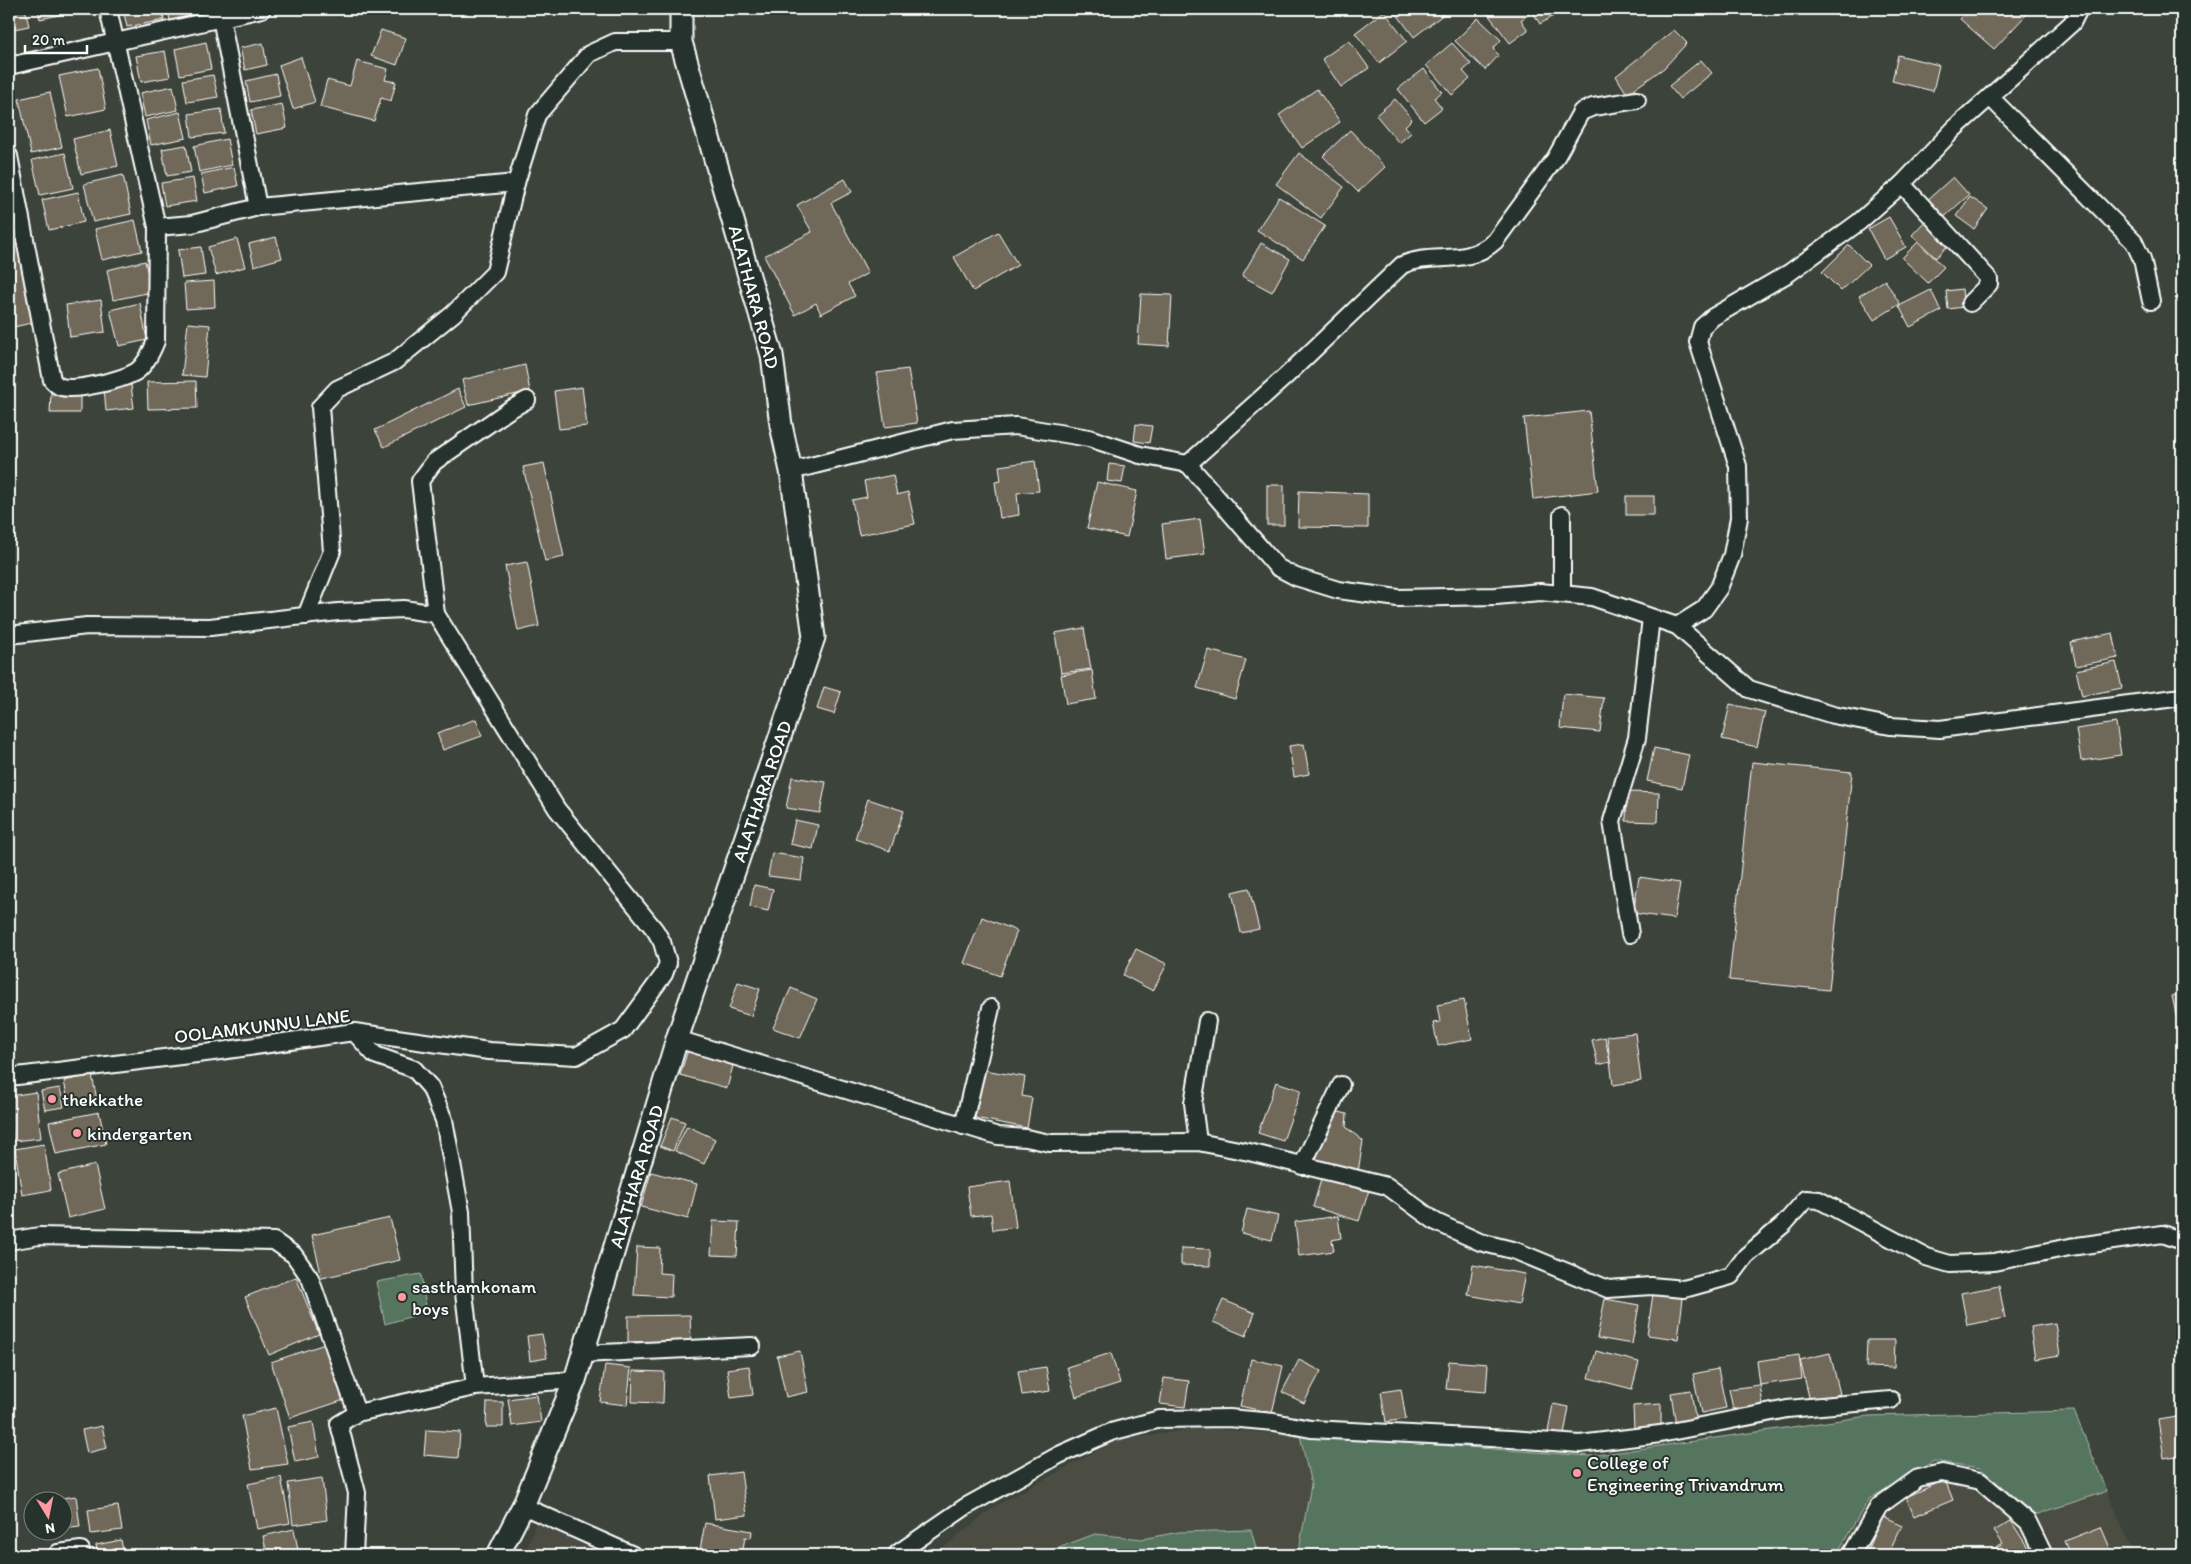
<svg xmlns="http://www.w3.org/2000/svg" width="2191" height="1564" font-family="Itim,sans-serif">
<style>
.built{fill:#4b4e43}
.green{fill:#54745e;stroke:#aabaae}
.building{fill:#6f6758;stroke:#fff}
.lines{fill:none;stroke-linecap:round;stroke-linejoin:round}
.minor-casing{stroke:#fff;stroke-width:20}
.tertiary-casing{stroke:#fff;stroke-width:25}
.minor{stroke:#26332d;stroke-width:16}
.tertiary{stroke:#26332d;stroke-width:21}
.poi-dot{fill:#ff9aa2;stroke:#26332d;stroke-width:2}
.labels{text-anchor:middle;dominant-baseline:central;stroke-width:4;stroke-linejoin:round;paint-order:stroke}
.street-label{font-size:19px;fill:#fff;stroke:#26332d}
.poi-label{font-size:19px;fill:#fff;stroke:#26332d;text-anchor:start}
</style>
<rect width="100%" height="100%" fill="#3c433a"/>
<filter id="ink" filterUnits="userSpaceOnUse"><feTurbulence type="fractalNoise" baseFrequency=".02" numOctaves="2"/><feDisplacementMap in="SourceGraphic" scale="10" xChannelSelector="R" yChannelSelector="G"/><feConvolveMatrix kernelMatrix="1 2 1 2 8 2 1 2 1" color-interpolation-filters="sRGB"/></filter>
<g filter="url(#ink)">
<g class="built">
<path d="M2074 1411 2134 1555H934L995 1506 1115 1441 1199 1428 1590 1456 1868 1416Z"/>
<path d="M536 1523 553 1531 605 1555H525Z"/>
</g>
<g class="green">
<path d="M421 1274 427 1312 385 1324 376 1282Z"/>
<path d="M2074 1411 2107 1491 2035 1515 1980 1468 1934 1461 1869 1499 1836 1555H1298L1311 1485 1300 1435 1590 1456 1868 1416Z"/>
<path d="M1251 1530 1258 1555H1039L1095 1534 1142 1539 1179 1532Z"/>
</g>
<g class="building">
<path d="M9 9H25L29 26 9 30Z"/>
<path d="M38 9H72L73 12 40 19Z"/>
<path d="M123 9H162L164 20 127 27Z"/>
<path d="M168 9H210V12L170 21Z"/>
<path d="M1393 9H1440L1444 14 1414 37Z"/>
<path d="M1484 9H1525L1529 14 1521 20 1528 30 1510 43Z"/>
<path d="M1531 9H1558L1560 12 1540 24Z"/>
<path d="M1969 9H2021L2027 14 1994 49 1960 19Z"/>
<path d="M1384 11 1407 41 1379 63 1355 33Z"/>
<path d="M1478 18 1501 40 1493 49 1499 55 1485 70 1455 41Z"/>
<path d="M381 30 406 38 397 65 371 56Z"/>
<path d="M1674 30 1687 43 1664 68 1627 94 1616 76Z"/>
<path d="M1349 40 1369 68 1341 87 1322 59Z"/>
<path d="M206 42 211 69 180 75 175 49Z"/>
<path d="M263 43 267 65 245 70 240 48Z"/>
<path d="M1452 43 1471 64 1463 71 1470 79 1452 95 1426 65Z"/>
<path d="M165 51 170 77 141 82 136 56Z"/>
<path d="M1898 55 1939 65 1933 91 1892 81Z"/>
<path d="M301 57 315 102 293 109 279 65Z"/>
<path d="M1701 60 1712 73 1680 99 1669 86Z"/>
<path d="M357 61 388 69 385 80 396 82 391 101 381 98 374 121 320 107 327 80 350 86Z"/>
<path d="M98 68 106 109 68 117 59 76Z"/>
<path d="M1424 69 1442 92 1434 98 1442 108 1424 122 1398 89Z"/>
<path d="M276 74 280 96 250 102 246 81Z"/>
<path d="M213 75 218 97 187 102 183 80Z"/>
<path d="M173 86 178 110 145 117 140 93Z"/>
<path d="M1317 89 1340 122 1302 148 1279 115Z"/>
<path d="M50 92 62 147 31 154 19 99Z"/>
<path d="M1395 99 1412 119 1405 126 1411 133 1399 143 1376 115Z"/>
<path d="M282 104 287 128 256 134 251 110Z"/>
<path d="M221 109 224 133 192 137 189 114Z"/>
<path d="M180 112 186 138 151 145 146 120Z"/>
<path d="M110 130 118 166 81 174 73 139Z"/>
<path d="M1350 130 1385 167 1358 192 1323 156Z"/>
<path d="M227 139 232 165 199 172 194 146Z"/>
<path d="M186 145 191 172 167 176 162 149Z"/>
<path d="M65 153 73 188 40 195 32 160Z"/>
<path d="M1299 153 1344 187 1321 218 1276 184Z"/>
<path d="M234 167 238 186 205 193 201 174Z"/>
<path d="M123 175 131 214 93 222 84 184Z"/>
<path d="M1953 177 1969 195 1941 220 1925 202Z"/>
<path d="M193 178 197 201 165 206 161 183Z"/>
<path d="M845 179 852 192 831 203 868 273 848 284 855 296 821 314 816 303 795 315 764 256 812 232 797 205Z"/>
<path d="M78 192 84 222 49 230 42 200Z"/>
<path d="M1279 197 1325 226 1303 259 1257 230Z"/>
<path d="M1970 197 1988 209 1974 229 1956 216Z"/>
<path d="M1889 217 1906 247 1884 259 1868 229Z"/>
<path d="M135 220 142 251 102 260 95 229Z"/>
<path d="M1926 220 1950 243 1936 258 1912 235Z"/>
<path d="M998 232 1018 265 973 291 954 257Z"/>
<path d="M17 237 36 322 9 328V239Z"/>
<path d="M276 237 282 258 254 266 249 244Z"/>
<path d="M237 239 245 267 216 275 208 247Z"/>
<path d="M1918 242 1944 267 1928 283 1902 258Z"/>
<path d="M1261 243 1290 259 1272 292 1242 276Z"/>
<path d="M1849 245 1869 265 1841 291 1822 272Z"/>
<path d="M201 247 205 275 182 278 178 250Z"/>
<path d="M145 261 152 292 113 300 107 270Z"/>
<path d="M1885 280 1900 304 1874 320 1859 296Z"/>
<path d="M214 281 215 307 186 309 184 283Z"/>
<path d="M1962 289 1964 307 1948 309 1946 291Z"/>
<path d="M1931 290 1941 311 1910 327 1899 306Z"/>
<path d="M1141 294 1172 295 1169 346 1138 344Z"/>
<path d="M101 300 105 332 70 337 66 305Z"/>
<path d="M140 303 147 340 119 346 110 310Z"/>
<path d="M188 323 210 325 205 377 182 375Z"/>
<path d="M525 365 530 391 468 405 462 380Z"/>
<path d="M908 369 917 423 885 427 877 373Z"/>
<path d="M196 381 197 408 148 409 147 382Z"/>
<path d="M131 385 134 408 106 411 104 387Z"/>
<path d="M582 387 587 426 559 429 554 391Z"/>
<path d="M458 389 466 407 384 447 375 430Z"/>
<path d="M51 392H80V413H50Z"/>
<path d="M1589 411 1598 491 1533 499 1524 418Z"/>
<path d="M1136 424 1152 426 1149 443 1134 441Z"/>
<path d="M1035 461 1039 491 1017 493 1019 515 1000 518 995 482 1001 481 999 466Z"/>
<path d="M544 463 564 557 545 561 523 467Z"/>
<path d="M1109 464 1125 466 1122 483 1107 481Z"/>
<path d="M893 475 897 495 908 492 915 524 859 535 852 500 867 497 864 481Z"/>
<path d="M1097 482 1137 491 1127 537 1087 528Z"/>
<rect x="1267" y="485" width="17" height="40"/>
<path d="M1299 491 1368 494V528L1298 527Z"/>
<rect x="1626" y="496" width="28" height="19"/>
<path d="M1200 519 1205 554 1166 559 1162 524Z"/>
<path d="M527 562 539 626 518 631 505 566Z"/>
<path d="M1084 628 1091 669 1061 673 1055 633Z"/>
<path d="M2113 633 2118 658 2076 666 2071 642Z"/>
<path d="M1208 650 1246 660 1235 699 1197 688Z"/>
<path d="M2116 662 2122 688 2082 696 2076 670Z"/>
<path d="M1092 670 1096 699 1066 704 1061 675Z"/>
<path d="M824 687 841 692 834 714 817 709Z"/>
<path d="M1563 694 1604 698 1600 732 1560 728Z"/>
<path d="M1730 704 1765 712 1757 747 1722 739Z"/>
<path d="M476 719 482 736 443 750 437 733Z"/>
<path d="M2116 723 2121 755 2081 761 2076 729Z"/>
<path d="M1304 744 1309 774 1294 777 1289 746Z"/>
<path d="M1654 748 1689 755 1682 788 1647 781Z"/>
<path d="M1752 762 1852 772 1829 990 1729 980Z"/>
<path d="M792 777 826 782 820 813 786 808Z"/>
<path d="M1627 792 1659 793 1658 822 1626 821Z"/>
<path d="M868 799 904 811 890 851 855 839Z"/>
<path d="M795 820 818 825 813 849 790 844Z"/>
<path d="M772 853 804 858 801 880 768 876Z"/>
<path d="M1639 877 1680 883 1674 919 1633 913Z"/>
<path d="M754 885 773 889 768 911 750 907Z"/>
<path d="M1249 888 1259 929 1241 933 1232 892Z"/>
<path d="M982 917 1017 931 1000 976 964 963Z"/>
<path d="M1136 949 1167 964 1153 991 1123 975Z"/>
<path d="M738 982 760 989 751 1016 729 1009Z"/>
<path d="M791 988 817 999 800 1038 773 1028Z"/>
<path d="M2182 993V1037H2181L2172 996Z"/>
<path d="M1464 1000 1472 1039 1438 1046 1433 1023 1440 1022 1437 1005Z"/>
<path d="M1635 1033 1641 1081 1613 1085 1607 1036Z"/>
<path d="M1605 1037 1610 1062 1598 1065 1592 1040Z"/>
<path d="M688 1050 734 1062 727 1088 680 1075Z"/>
<path d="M984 1070 1025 1077 1022 1096 1032 1098 1027 1128 975 1118Z"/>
<path d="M92 1075 97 1100 69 1106 64 1081Z"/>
<path d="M1276 1082 1301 1090 1283 1141 1258 1133Z"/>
<path d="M60 1088 64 1107 45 1110 41 1091Z"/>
<path d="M36 1092 41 1138 13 1141 9 1096Z"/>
<path d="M1335 1111 1347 1114 1346 1127 1363 1141 1358 1172 1313 1162Z"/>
<path d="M99 1112 106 1144 56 1154 49 1122Z"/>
<path d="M672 1117 685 1122 673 1151 660 1146Z"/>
<path d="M687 1126 715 1139 704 1164 675 1151Z"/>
<path d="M44 1144 51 1190 22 1195 15 1149Z"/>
<path d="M95 1165 105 1209 68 1218 58 1174Z"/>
<path d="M9 1170 14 1195 9 1196Z"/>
<path d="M651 1172 697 1184 688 1219 641 1207Z"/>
<path d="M1322 1176 1369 1190 1359 1221 1313 1207Z"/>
<path d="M1010 1181 1016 1227 993 1230 991 1214 971 1216 967 1187Z"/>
<path d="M1247 1209 1278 1216 1272 1240 1241 1233Z"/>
<path d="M1338 1216 1341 1238 1332 1240 1334 1251 1299 1256 1295 1222Z"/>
<path d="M390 1218 400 1260 322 1278 312 1235Z"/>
<path d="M713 1221 739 1222 737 1256 711 1255Z"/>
<path d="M637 1247 660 1248 659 1273 672 1274 671 1297 634 1295Z"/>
<path d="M1181 1248 1210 1249V1266L1181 1265Z"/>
<path d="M1473 1265 1525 1274 1519 1304 1468 1295Z"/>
<path d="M296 1277 319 1334 269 1355 245 1297Z"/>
<path d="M1999 1286 2005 1318 1967 1325 1961 1293Z"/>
<path d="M1653 1294 1683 1298 1678 1339 1647 1335Z"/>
<path d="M1605 1299 1639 1305 1632 1344 1597 1338Z"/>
<path d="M1223 1300 1255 1313 1246 1336 1213 1322Z"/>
<path d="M690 1315 691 1341 628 1342V1316Z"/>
<path d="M2055 1323 2060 1355 2035 1359 2030 1327Z"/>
<path d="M542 1334 547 1358 530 1361 527 1336Z"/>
<path d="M1867 1340H1895L1894 1368 1866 1367Z"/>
<path d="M325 1344 344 1400 290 1418 271 1362Z"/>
<path d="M800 1351 808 1392 786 1397 777 1356Z"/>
<path d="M1596 1351 1639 1362 1632 1389 1589 1378Z"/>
<path d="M1111 1353 1120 1383 1076 1397 1067 1367Z"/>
<path d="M1830 1353 1840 1394 1810 1401 1800 1360Z"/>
<path d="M1799 1355 1802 1379 1760 1385 1757 1361Z"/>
<path d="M1251 1359 1283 1366 1272 1413 1240 1406Z"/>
<path d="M1299 1360 1321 1371 1304 1403 1282 1392Z"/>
<path d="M1449 1361 1488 1364 1486 1392 1446 1389Z"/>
<path d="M605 1365 631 1368 627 1405 600 1402Z"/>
<path d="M749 1366 753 1395 731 1398 727 1369Z"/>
<path d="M1046 1367 1050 1391 1022 1395 1018 1371Z"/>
<path d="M1718 1369 1726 1408 1701 1413 1693 1374Z"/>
<path d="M633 1371 664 1372 663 1403 632 1402Z"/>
<path d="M1164 1378 1189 1381 1185 1407 1160 1404Z"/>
<path d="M1760 1385 1763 1405 1733 1409 1729 1389Z"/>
<path d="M1401 1389 1406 1419 1386 1422 1381 1392Z"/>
<path d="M1691 1390 1696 1423 1676 1426 1671 1393Z"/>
<path d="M537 1395 541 1422 512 1426 508 1399Z"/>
<path d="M487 1402H503V1427H486Z"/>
<path d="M1553 1404 1569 1407 1564 1435 1548 1432Z"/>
<path d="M1661 1404V1427L1634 1429 1633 1406Z"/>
<path d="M276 1408 288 1464 252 1469 242 1416Z"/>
<path d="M2182 1416V1455L2164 1458 2158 1420Z"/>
<path d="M313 1422 319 1457 295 1462 288 1427Z"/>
<path d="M102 1426 107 1448 87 1453 82 1430Z"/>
<path d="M426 1430 460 1432 458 1458 424 1455Z"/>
<path d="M741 1472 747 1515 715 1519 710 1476Z"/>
<path d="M281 1477 290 1523 257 1529 248 1484Z"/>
<path d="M322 1478 327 1520 293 1525 288 1483Z"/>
<path d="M1945 1480 1953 1500 1914 1516 1906 1497Z"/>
<path d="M76 1496 80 1527 62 1529V1502H49V1500Z"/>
<path d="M118 1506 122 1530 91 1534 88 1510Z"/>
<path d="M1882 1516 1902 1525 1888 1555H1865Z"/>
<path d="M2011 1521 2030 1551 2023 1555H1992L1990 1552 2003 1544 1994 1531Z"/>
<path d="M705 1523 752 1531 751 1538 745 1537 742 1555H699Z"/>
<path d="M2101 1527 2113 1555H2071L2065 1541Z"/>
<path d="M294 1529 299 1555H267L263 1536Z"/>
<path d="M121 1540 124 1555H98L96 1545Z"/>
</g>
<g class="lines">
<defs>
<g id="minor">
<path d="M9 66 262 9"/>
<path d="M1991 98 2134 242 2142 259 2151 301"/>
<path d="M9 156 52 380C55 383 57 386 61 387 77 391 123 380 137 371 146 364 152 351 156 341L157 227 108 9"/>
<path d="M1902 184 1989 279V284L1970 303"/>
<path d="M258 207 516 183"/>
<path d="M157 227 192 224 258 207 221 18"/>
<path d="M1188 464 1286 376 1402 265C1434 251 1465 268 1495 241L1555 159 1581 112 1593 107 1637 100"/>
<path d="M791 471 953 430 1016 426 1089 438 1140 455 1188 464 1277 567 1296 577 1338 590 1398 598 1496 596 1540 592 1592 597 1677 626 1704 609 1719 588 1732 555 1739 518 1738 466 1698 342 1702 327 1713 317 1789 273 1859 222 1902 184 1954 129 2072 23 2079 9"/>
<path d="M1562 515V594"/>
<path d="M436 614 420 481 434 462 509 410 527 400"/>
<path d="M306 616 332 551 320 407 337 389 394 362 453 314 495 272 516 183 537 115 589 54 615 42H681"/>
<path d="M1677 626 1749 689 1833 715 1890 726 1940 729 2182 697"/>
<path d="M9 635 87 626 210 627 338 612 404 609 436 614 557 809 655 930 662 942 668 963 664 974 623 1030 576 1056 489 1051 354 1032 213 1052 9 1077"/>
<path d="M1630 934 1612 821 1637 738 1651 618"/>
<path d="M354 1032 375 1055 414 1069 430 1087 444 1120 461 1212 464 1293 475 1387"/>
<path d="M677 1039 998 1136 1026 1138 1050 1143 1198 1142 1249 1152 1387 1186 1436 1222 1480 1242 1516 1251 1608 1289 1651 1286 1684 1289 1731 1276 1746 1256 1784 1224 1806 1199 1819 1200 1926 1257 1950 1264 1994 1262 2070 1247 2163 1234 2182 1241"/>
<path d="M963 1126 991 1008"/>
<path d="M1198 1142 1193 1103 1207 1021"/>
<path d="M1302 1166 1341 1085"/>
<path d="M9 1241 39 1236 274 1241 294 1255 310 1278 357 1413"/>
<path d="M581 1354 752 1346"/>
<path d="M523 1506 633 1555"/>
<path d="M59 1555 58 1553 81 1550"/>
<path d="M354 1555 357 1493 339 1424 357 1413 475 1387 575 1380"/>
<path d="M898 1555V1553L965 1507 1059 1455 1111 1432 1160 1419 1229 1418 1274 1422 1311 1429 1510 1439 1580 1444 1660 1434 1787 1409 1891 1400"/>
<path d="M1851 1555 1879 1506 1918 1478 1942 1473 1980 1481 2028 1522 2044 1555"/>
</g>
<g id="tertiary">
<path id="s1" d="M498 1555 523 1506 575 1380 677 1039 814 637 791 471 781 425 772 355 681 42V9"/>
</g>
</defs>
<use href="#minor" class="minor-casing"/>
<use href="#tertiary" class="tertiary-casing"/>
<use href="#minor" class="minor"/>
<use href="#tertiary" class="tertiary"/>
</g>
</g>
<g class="poi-dot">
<circle cx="52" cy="1099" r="5"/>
<circle cx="77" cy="1133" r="5"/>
<circle cx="402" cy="1297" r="5"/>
<circle cx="1577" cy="1473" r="5"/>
</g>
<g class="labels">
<g class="street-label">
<text transform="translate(754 297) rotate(75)">ALATHARA ROAD</text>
<text stroke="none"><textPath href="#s1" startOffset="809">ALATHARA ROAD</textPath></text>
<text transform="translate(262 1026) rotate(-7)">OOLAMKUNNU LANE</text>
<text stroke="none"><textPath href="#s1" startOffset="404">ALATHARA ROAD</textPath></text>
</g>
<g class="poi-label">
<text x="62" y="1099">thekkathe</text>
<text x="87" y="1133">kindergarten</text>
<text x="412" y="1286">sasthamkonam<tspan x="412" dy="22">boys</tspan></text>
<text x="1587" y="1462">College of<tspan x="1587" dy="22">Engineering Trivandrum</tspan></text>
</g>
</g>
<rect width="2191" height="1564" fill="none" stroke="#26332d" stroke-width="30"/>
<rect x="15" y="15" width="2161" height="1534" fill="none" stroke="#fff" stroke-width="2" filter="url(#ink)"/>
<g transform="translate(48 1516) rotate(170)"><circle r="24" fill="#26332d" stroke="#7d8581"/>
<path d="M0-4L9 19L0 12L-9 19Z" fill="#ff9aa2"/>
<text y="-8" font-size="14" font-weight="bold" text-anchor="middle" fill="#ffffff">N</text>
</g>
<path d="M25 45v8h62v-8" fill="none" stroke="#ffffff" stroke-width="2.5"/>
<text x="32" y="45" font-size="15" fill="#ffffff" stroke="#26332d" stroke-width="4" paint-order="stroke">20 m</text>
</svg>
